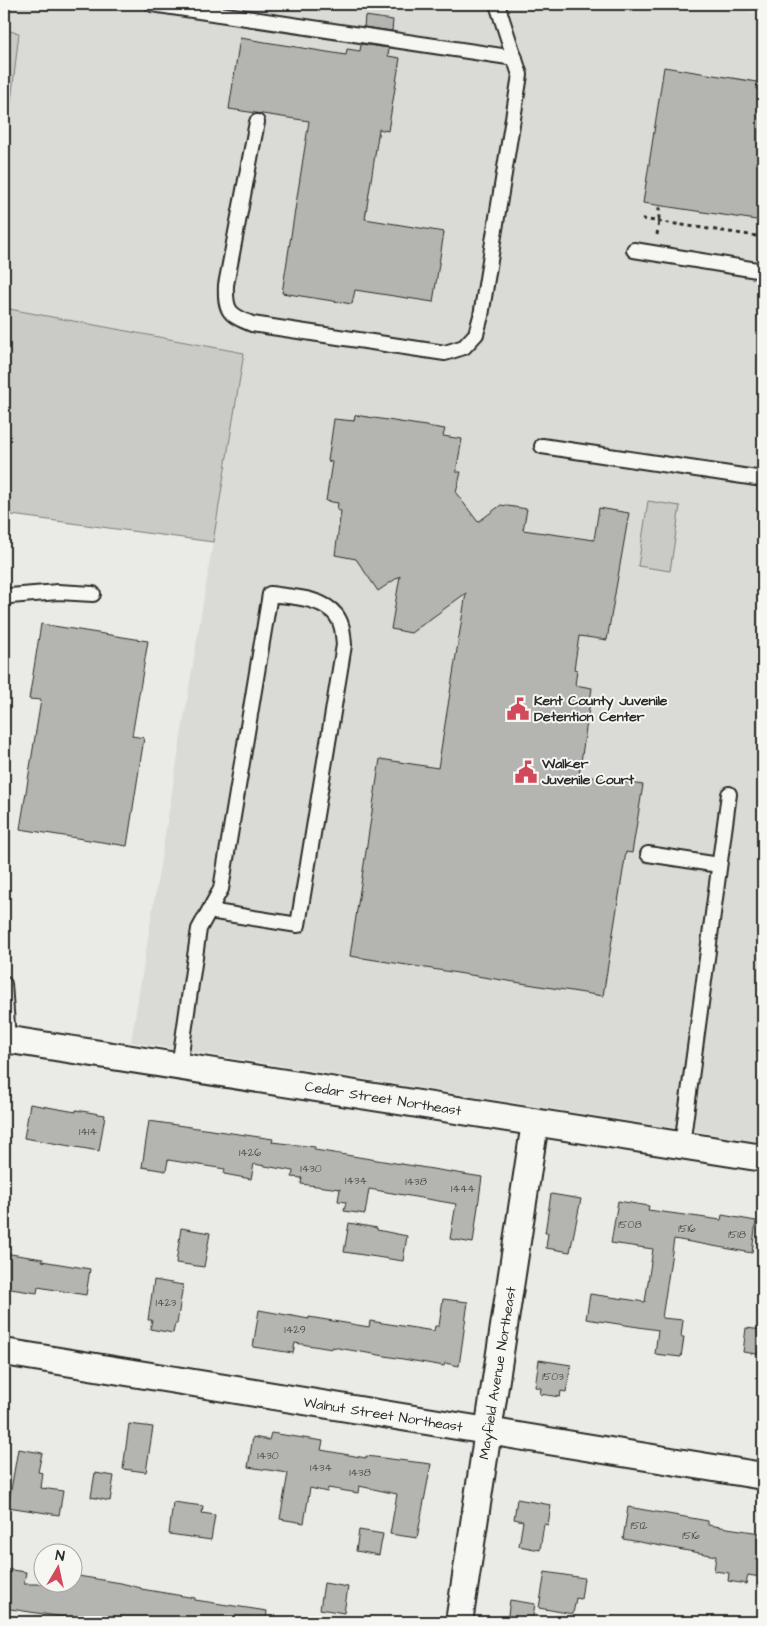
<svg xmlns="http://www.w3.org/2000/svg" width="767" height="1626" font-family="'Architects Daughter',sans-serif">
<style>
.built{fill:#dadad6}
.green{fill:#cacac7;stroke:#7a7a79}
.building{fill:#b4b4b1;stroke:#2b2b2b}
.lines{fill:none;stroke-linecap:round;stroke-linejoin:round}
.service-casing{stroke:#2b2b2b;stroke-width:18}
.minor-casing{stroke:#2b2b2b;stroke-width:30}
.path{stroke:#2b2b2b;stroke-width:3;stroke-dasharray:4 4;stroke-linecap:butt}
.service{stroke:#f6f6f2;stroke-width:14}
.minor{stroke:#f6f6f2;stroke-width:26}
.labels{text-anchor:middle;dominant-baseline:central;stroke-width:4;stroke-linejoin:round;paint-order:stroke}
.number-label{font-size:11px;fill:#4d4d4c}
.poi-label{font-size:14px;font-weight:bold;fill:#2b2b2b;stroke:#f6f6f2;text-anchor:start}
.street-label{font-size:14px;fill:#2b2b2b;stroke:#f6f6f2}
</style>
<rect width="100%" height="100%" fill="#eaeae6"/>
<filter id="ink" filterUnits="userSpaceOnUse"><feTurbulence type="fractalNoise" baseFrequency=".02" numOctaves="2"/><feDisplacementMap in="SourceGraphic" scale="10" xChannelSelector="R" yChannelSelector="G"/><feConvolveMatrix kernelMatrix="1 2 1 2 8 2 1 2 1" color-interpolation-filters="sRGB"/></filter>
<g filter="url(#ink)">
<path class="built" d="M4 4H697L763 14V1142L131 1042 244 353 4 308V162L18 33 4 30Z"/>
<g class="green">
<path d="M4 30 19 33 4 162Z"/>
<path d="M4 308 244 353 213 542 4 514Z"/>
<path d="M648 501 680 506 670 571 638 566Z"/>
</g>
<g class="building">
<path d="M365 16 393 20 392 31 364 27Z"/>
<path d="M240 38 346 55 347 49 360 51 361 44 389 48 388 56 400 58 388 131 379 129 365 219 444 232 433 302 355 290 352 304 282 293 309 121 229 109Z"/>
<path d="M664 67 763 83V221L643 203Z"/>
<path d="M355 415 445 429 443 436 462 439 456 472H461L456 493 478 522 501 505 527 509 523 530 594 540 599 508 629 513 607 640 579 636 574 669 577 670 575 685 592 688 579 775 643 785 632 853 626 852 603 996 350 956 380 759 438 768 466 593 411 633 391 629 400 576 378 591 356 559 335 555 341 511 337 510 338 503 326 501 332 462 328 461 334 419 354 421Z"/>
<path d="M41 624 148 641 132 736 144 738 127 846 20 829 41 700 29 699Z"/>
<path d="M30 1104 76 1112V1110L105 1115 99 1151 24 1138Z"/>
<path d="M149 1121 273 1139 272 1142 315 1147V1150L482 1177 473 1243 450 1239 456 1204 369 1189 365 1214 344 1211 346 1202 338 1201 340 1189 301 1184 302 1178 292 1177 293 1171 254 1164 251 1179 224 1174 225 1169 168 1160 166 1171 142 1167Z"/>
<path d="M551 1194 581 1199 570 1252 546 1248 548 1233H545Z"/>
<path d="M618 1201 649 1206 648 1210 721 1220 722 1215 756 1221 752 1253 674 1239 662 1318 683 1320 681 1337H684L681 1357 655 1354 658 1330 586 1319 590 1294 645 1302 653 1249 611 1243Z"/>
<path d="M349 1223 377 1228V1230L407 1236 403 1261 344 1252Z"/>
<path d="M181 1228 210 1233 204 1267 176 1263Z"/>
<path d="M4 1253 43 1259 42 1261 90 1269 86 1295 38 1287 37 1293 4 1288Z"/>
<path d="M154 1280 183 1285 177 1324H175L173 1333 150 1329 152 1320H148Z"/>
<path d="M443 1299 468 1302 459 1366 445 1363 444 1366 332 1347V1349L295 1343 293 1353 253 1347 259 1310 309 1319V1317L369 1327 370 1321 434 1331 435 1326H439Z"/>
<path d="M746 1328 763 1330V1355L743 1352Z"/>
<path d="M539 1360 571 1365 566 1392 561 1391 560 1397 540 1394 541 1388 535 1387Z"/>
<path d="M129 1424 153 1427 146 1472 123 1469Z"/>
<path d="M271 1433 323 1441 321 1450 366 1458V1456L431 1464 417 1538 390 1534 397 1494 359 1486 358 1493 328 1488 327 1492 310 1488 304 1523 280 1519 288 1473 248 1467 253 1437 269 1440Z"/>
<path d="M18 1449 42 1453 38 1472 43 1473 41 1488 63 1491 59 1515 8 1507Z"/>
<path d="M95 1473 114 1476 110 1501 91 1497Z"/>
<path d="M517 1499 551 1505 548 1525 544 1524 540 1550 519 1546 523 1521 514 1519Z"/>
<path d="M173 1502 203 1506 202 1513 215 1515 211 1540 169 1534Z"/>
<path d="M628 1507 708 1521V1525L760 1533 759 1539 763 1540V1560L760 1577 748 1575 746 1584 728 1581 729 1573 714 1571 716 1556 623 1539Z"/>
<path d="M359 1530 383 1534 379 1555 356 1551Z"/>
<path d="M4 1569 26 1572 24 1584H72V1575L121 1583 141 1588V1589L195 1598V1600L267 1611 266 1622H96L4 1608Z"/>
<path d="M545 1572 584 1578 581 1599 576 1598 573 1614 539 1608Z"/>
<path d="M324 1583 348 1587 344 1613 320 1609Z"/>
<path d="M510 1600 535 1604 532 1622H507Z"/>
</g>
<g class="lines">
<defs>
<g id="service">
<path d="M152 4 515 58"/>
<path d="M257 122 226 285C225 311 229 315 252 324L445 353 464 347 476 334 481 316 520 75 497 4"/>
<path d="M634 250 763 271"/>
<path d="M542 446 763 479"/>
<path d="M4 599 10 596 58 592 93 594"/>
<path d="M648 854 719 865"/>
<path d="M4 984 8 1039"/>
<path d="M179 1067 199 929 221 889 270 594C291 597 322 597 336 615 343 624 343 635 344 645L298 925 209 911"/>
<path d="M682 1145 729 794"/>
</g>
<g id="minor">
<path d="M4 1039 763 1158"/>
<path d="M4 1352 763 1476"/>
<path d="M459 1622 535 1123"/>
</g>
</defs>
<use href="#service" class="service-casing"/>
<use href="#minor" class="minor-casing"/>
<g class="path">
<path d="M642 219 763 237"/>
<path d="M657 235 659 221V205"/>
</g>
<use href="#service" class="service"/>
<use href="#minor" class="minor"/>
</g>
</g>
<defs>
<symbol id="civic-bare" viewBox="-9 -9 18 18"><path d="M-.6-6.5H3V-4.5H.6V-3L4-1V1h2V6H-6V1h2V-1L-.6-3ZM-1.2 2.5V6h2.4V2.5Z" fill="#d1495b" stroke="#f6f6f2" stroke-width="2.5" paint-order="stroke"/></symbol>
</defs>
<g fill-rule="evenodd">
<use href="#civic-bare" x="502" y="693" width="32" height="32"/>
<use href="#civic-bare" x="510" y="756" width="32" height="32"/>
</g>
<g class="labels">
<g class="number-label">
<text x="88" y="1131">1414</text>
<text x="250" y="1152">1426</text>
<text x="311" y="1168">1430</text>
<text x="356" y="1180">1434</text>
<text x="416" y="1181">1438</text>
<text x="463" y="1188">1444</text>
<text x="630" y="1224">1508</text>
<text x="687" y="1228">1516</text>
<text x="737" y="1234">1518</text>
<text x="166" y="1302">1423</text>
<text x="295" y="1329">1429</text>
<text x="553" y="1376">1503</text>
<text x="268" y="1455">1430</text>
<text x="321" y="1467">1434</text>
<text x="360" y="1472">1438</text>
<text x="639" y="1525">1512</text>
<text x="691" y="1535">1516</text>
</g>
<g class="poi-label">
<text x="534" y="701">Kent County Juvenile<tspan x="534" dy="16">Detention Center</tspan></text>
<text x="542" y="764">Walker<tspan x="542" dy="16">Juvenile Court</tspan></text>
</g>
<g class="street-label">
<text transform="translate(383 1099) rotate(9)">Cedar Street Northeast</text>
<text transform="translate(498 1373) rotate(-81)">Mayfield Avenue Northeast</text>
<text transform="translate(383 1415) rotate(9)">Walnut Street Northeast</text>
</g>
</g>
<rect width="767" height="1626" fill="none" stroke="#f6f6f2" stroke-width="20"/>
<rect x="10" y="10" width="747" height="1606" fill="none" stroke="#2b2b2b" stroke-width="2" filter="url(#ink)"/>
<g transform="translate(58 1568) rotate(9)"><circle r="24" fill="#f6f6f2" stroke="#a5a5a2"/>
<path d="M0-4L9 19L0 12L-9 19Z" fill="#d1495b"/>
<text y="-8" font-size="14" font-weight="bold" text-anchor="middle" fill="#2b2b2b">N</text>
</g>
</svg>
